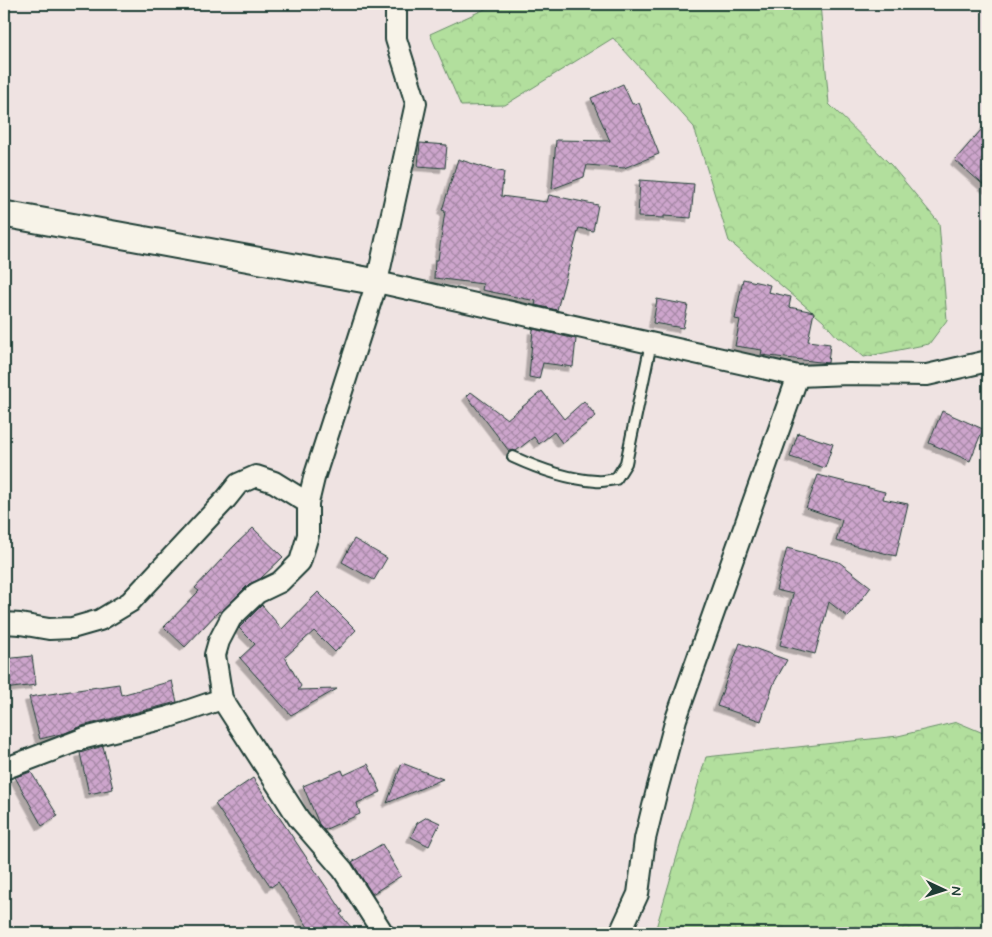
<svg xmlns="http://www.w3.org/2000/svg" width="992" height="937" font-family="Mynerve,sans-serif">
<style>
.forest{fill:url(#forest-crowns);stroke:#688e68}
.building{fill:url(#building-cross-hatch);stroke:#1f3d34;filter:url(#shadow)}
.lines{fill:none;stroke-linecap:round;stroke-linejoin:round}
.service-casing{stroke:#1f3d34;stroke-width:14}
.minor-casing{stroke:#1f3d34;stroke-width:24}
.tertiary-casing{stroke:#1f3d34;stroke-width:29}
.service{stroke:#f7f3e8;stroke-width:10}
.minor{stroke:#f7f3e8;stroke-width:20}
.tertiary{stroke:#f7f3e8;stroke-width:25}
</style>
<defs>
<pattern id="forest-crowns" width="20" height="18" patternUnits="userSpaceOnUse" patternTransform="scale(1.25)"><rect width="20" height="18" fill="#b2df9d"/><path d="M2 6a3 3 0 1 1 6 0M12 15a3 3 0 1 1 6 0" fill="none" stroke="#99c088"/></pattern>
<pattern id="building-cross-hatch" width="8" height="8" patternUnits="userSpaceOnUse" patternTransform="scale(1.25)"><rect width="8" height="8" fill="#cda5cc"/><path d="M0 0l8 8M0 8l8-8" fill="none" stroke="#a688a6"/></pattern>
<filter id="shadow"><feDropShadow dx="-4.5" dy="4.5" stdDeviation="0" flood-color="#0004"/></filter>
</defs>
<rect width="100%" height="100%" fill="#efe3e2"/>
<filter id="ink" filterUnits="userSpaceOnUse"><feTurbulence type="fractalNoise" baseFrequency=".02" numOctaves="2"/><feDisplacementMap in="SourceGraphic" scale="10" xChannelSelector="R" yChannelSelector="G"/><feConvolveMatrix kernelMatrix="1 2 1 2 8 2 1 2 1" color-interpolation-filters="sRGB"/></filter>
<g filter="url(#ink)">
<g class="forest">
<path d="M496 4H820L829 104 891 165 939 223 947 320 929 344 864 357 842 338H838L823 321 729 241 694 127 613 38 505 105 461 106 430 34Z"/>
<path d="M957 722 988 735V933H660L656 928 706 757 898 736Z"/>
</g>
<g class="building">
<path d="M623 84 632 104 639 103 659 154 624 168 587 165 584 177 552 189 556 140 610 141 591 98Z"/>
<path d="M988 122V189L955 160Z"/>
<path d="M420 143 447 145 445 168 418 166Z"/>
<path d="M458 159 489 169 504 172 501 196 547 202 549 195 598 205 593 231 579 228 557 310 535 305 536 301 482 290 483 284 434 278 435 260H438L445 211 442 210Z"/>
<path d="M640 180 694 184 691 218 664 216V218L638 217Z"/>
<path d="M743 279 770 285 768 292 791 297 789 307 814 312 808 341 830 344 828 363 761 355 762 350 735 346 740 320 735 319Z"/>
<path d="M657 299 688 305 683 328 653 323Z"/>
<path d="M533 329 576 339 573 367 543 363 539 379 529 377Z"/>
<path d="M542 391 564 419 584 401 596 416 562 443 554 432 539 444 534 437 516 451 513 450 509 451 467 396 471 392 507 419Z"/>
<path d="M942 411 983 429 970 461 929 443Z"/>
<path d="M798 433 833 444 825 468 790 457Z"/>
<path d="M818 475 885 492 883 499 908 504 896 556 836 541 842 520 806 508Z"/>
<path d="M253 528 283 557 260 579 249 584 221 612 219 611 185 647 164 627 199 591 195 588 235 545Z"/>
<path d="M354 539 387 558 374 580 342 562Z"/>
<path d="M787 548 839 562 871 587 848 617 829 602 815 654 780 645 793 594 776 590Z"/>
<path d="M318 592 356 630 335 652 314 631 285 657 301 686 298 690 337 689 291 715 240 658 255 644 239 628 262 605 282 629Z"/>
<path d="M740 643 787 660 774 683 761 721 717 706Z"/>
<path d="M32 656 36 685 4 689V659Z"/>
<path d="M172 681 177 702 82 726 65 733 40 739 29 697 119 684 121 695Z"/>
<path d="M103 746 113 789 89 794 80 753Z"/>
<path d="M402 763 443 779 387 803Z"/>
<path d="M368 764 381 792 357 803 360 814 324 830 319 824 303 786 342 770 344 775Z"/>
<path d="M31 772 58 816 42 826 15 777Z"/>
<path d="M253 778 343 912 340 914 356 933H312L278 882 271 887 215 804Z"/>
<path d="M427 817 440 823 429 846 411 837 417 823Z"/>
<path d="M382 844 401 876 372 894 352 862Z"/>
</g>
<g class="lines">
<defs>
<path id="service" d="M513 457C539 469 567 479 596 481 602 482 609 480 616 479L626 463 651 343"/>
<g id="minor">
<path d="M377 282 798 376 848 374 927 375 988 361"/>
<path d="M4 623 20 624 49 629 72 628 100 620 130 602 226 499 238 484 256 476 274 482 308 503"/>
<path d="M4 769 85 738 169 717 222 699"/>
<path d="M383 933 343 870 299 819 222 699 215 655 219 641 231 618 257 593 280 582 300 562 308 535V503L314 478 377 282 416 103 396 39V4"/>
<path d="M620 933 638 894 645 839 657 790 676 719 798 376"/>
</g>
<path id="tertiary" d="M4 214 377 282"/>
</defs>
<use href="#service" class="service-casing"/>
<use href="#minor" class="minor-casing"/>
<use href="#tertiary" class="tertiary-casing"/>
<use href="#service" class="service"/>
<use href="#minor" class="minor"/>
<use href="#tertiary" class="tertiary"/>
</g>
</g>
<rect width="992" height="937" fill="none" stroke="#f7f3e8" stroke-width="20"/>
<rect x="10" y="10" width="972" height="917" fill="none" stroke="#1f3d34" stroke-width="2" filter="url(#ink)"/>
<g transform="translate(944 890) rotate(94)" stroke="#f7f3e8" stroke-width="4" paint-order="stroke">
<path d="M0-4L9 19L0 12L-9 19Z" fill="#1f3d34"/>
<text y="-8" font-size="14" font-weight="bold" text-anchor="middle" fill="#1f3d34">N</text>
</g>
</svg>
